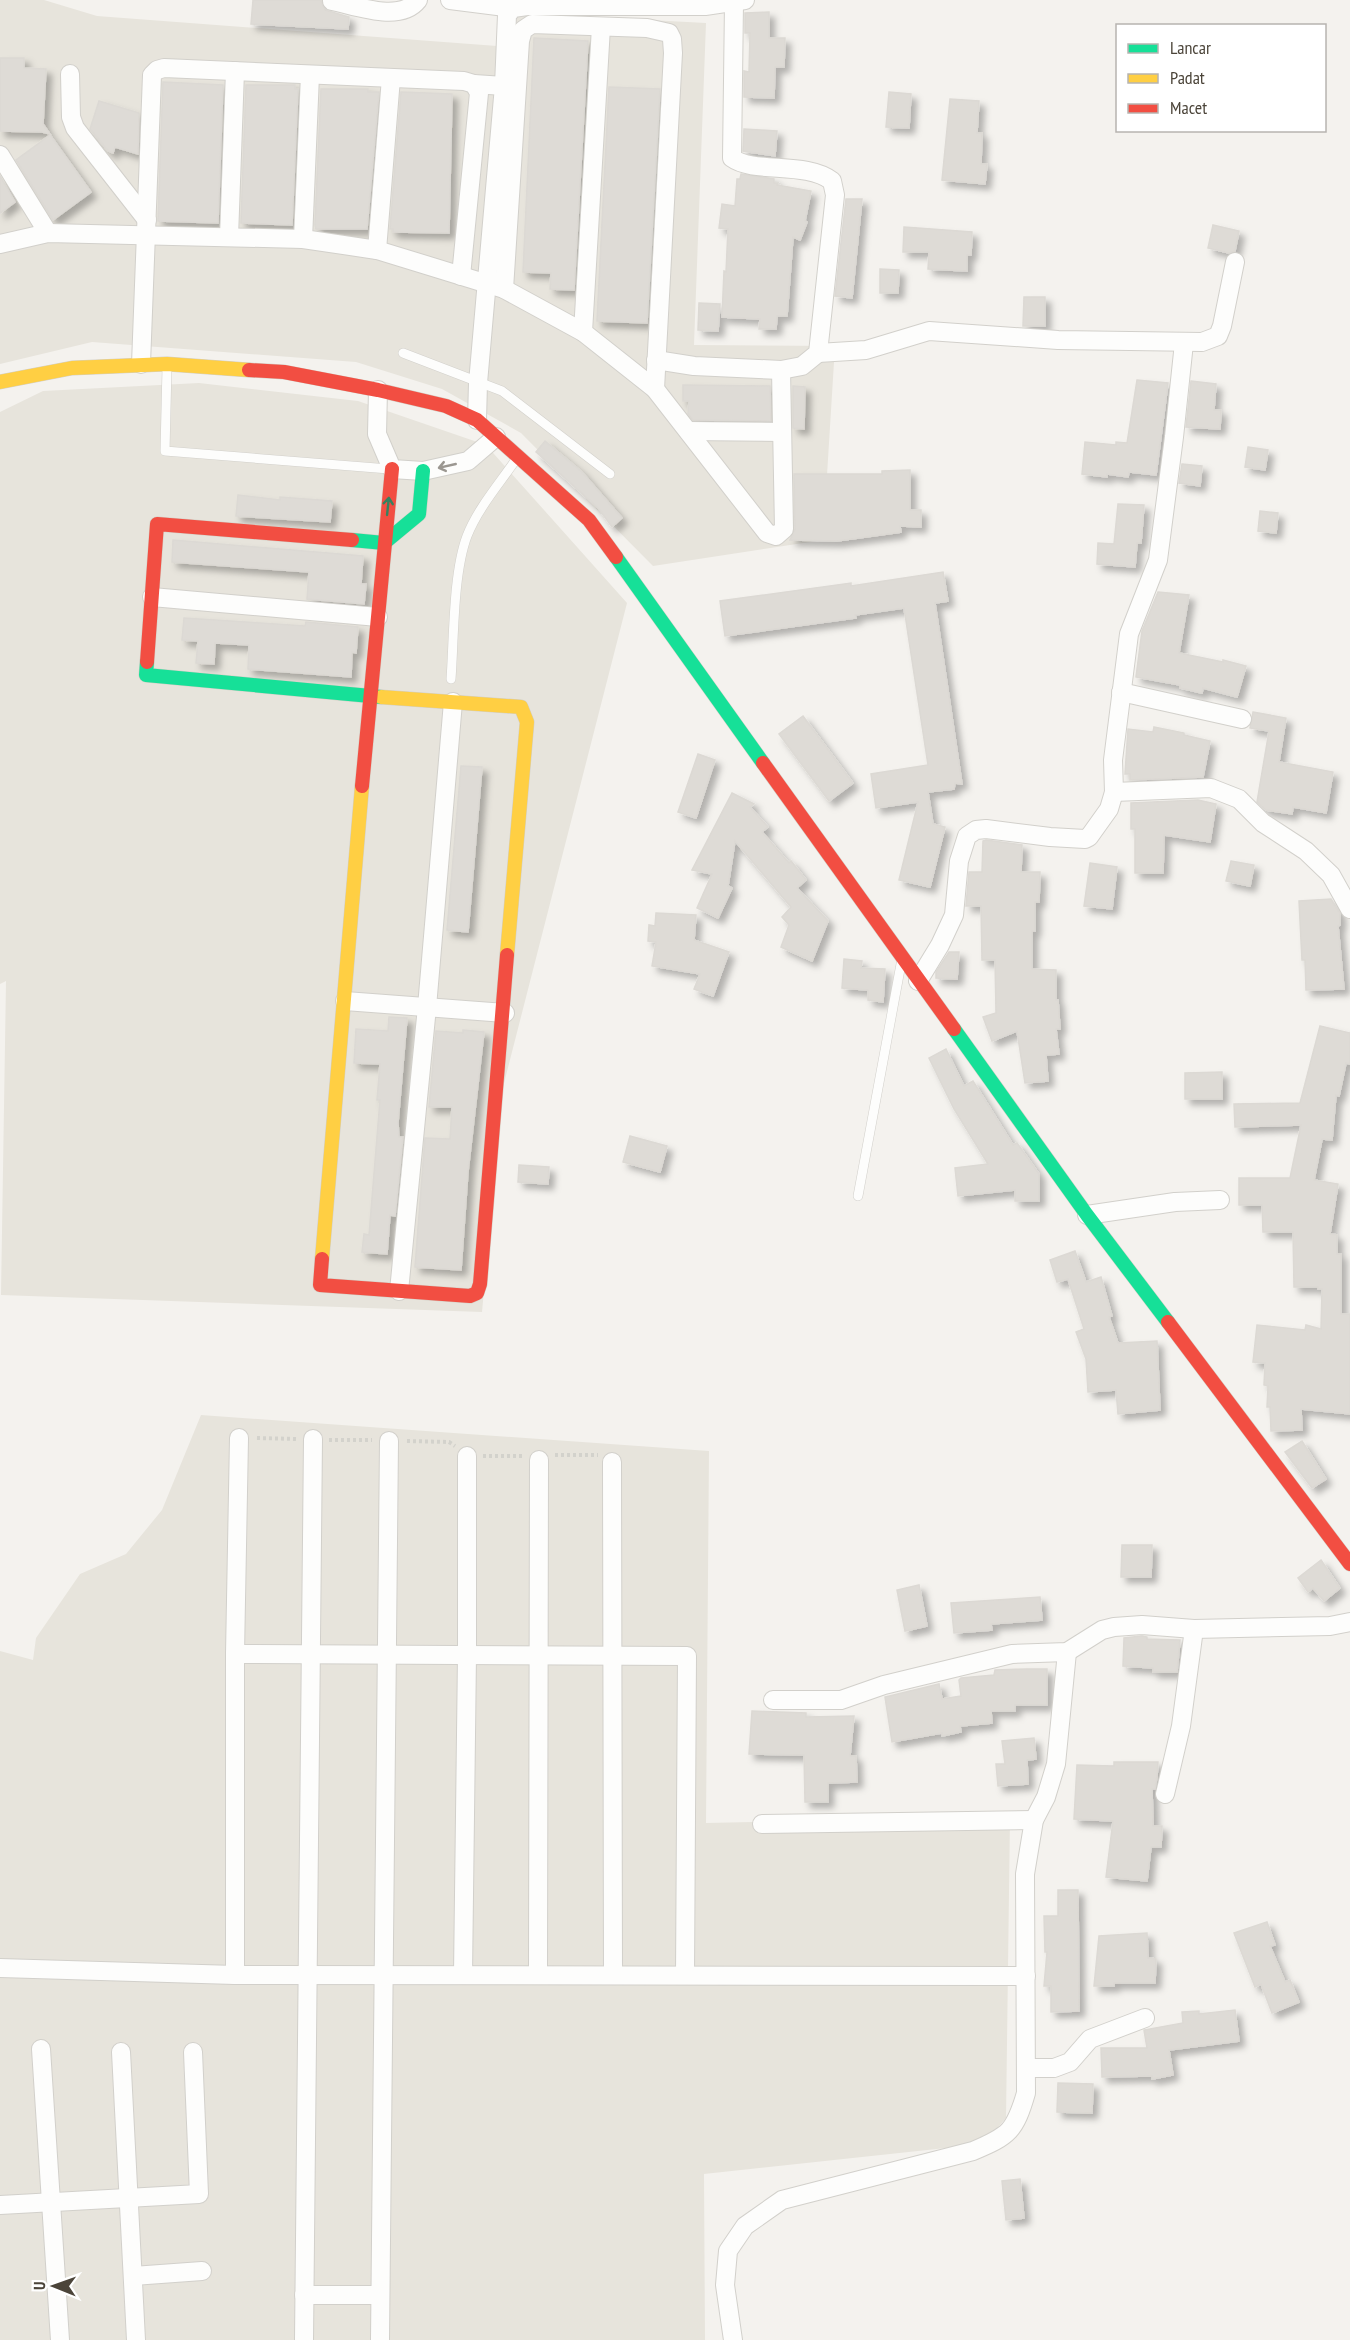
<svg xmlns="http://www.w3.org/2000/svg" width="1350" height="2340" font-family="'PT Sans Narrow',sans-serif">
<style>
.residential{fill:#e7e4dc}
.building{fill:#dedbd6;stroke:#dcd9d4;stroke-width:1.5;filter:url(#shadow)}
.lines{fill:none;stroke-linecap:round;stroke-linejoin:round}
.lane-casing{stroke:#d2d0cb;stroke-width:10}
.street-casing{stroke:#d2d0cb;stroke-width:20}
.fast-casing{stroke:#d3cfc5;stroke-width:15}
.slow-casing{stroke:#d3cfc5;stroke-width:15}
.jam-casing{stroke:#d3cfc5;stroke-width:15}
.path{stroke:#d3d2cc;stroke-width:4;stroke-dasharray:3 3;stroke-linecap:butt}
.lane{stroke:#fdfdfc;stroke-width:9}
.street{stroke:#fdfdfc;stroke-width:18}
.fast{stroke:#16e098;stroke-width:14}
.slow{stroke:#ffcf43;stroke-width:14}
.jam{stroke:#f24e42;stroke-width:14}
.oneway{stroke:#9b9791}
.oneway2{stroke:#36825f}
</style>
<defs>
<filter id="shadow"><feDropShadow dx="5.5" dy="5.5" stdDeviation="3" flood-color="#0004"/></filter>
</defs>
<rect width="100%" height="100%" fill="#f4f2ee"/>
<g class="residential">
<path d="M0 0H44L97 16 497 46 500 12 706 23 694 345 835 346 823 540 653 566 521 433 442 389 356 362 92 342 0 364Z"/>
<path d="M199 383 358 401 486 445 627 603 503 1087 482 1312 1 1295 6 981 0 984V412L43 391Z"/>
<path d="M201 1415 709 1451 706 1823 1010 1817 1006 2118 983 2144 704 2174 705 2340H0V1651L33 1660 36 1638 80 1574 126 1554 162 1510Z"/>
</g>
<g class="building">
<path d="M253 0H321L325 10 349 17 348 29 251 24Z"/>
<path d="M769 12V38H785L784 67H775L774 98 744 97V71L749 72 750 33H745V13Z"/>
<path d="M534 38 588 41 574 290 550 289 551 273 523 272Z"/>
<path d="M0 58H24V68L46 69 43 124 50 134 42 132 0 131Z"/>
<path d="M163 82 223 85 218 223 158 221Z"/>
<path d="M246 85H295V89H298L292 225 241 223Z"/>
<path d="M609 87 660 89 647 323 597 321Z"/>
<path d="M321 89H368V92H379L367 229H316L315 225Z"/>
<path d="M401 92 452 94 449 233 393 232V229H390Z"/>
<path d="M889 92 911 94 909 128 886 127Z"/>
<path d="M950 99 979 101 977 133H982L981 164H987L985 184 942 180Z"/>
<path d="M99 101 139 113 138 154 115 147 113 153 108 151 90 129Z"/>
<path d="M744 129 777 131 775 156 743 151Z"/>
<path d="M50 135 91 192 53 220 16 160Z"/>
<path d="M741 174 774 179V183H778L777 185 811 191 805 221 807 222 800 240 793 237 787 316H777L776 329H759L760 319 722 317 724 271 726 272 728 229 719 228 722 204 735 206 737 179H740Z"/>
<path d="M0 176 15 202 0 213Z"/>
<path d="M846 199H862L852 298 835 296Z"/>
<path d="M1213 225 1239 231 1235 251 1229 253 1208 248Z"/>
<path d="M904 227 972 232 971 255H967V271L928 269 929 252H903Z"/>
<path d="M880 269 899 270 898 293H880Z"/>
<path d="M1024 297H1045V326H1023Z"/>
<path d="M699 303 720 304 718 331 698 330Z"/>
<path d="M1137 380 1168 383 1156 475 1129 472 1128 477 1107 474V477L1082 474 1085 442 1116 445V442L1127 443Z"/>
<path d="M1191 381 1216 384 1214 410H1221L1220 429 1186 427Z"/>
<path d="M683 385 770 386 771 421 693 420 688 414 689 401H683Z"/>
<path d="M793 386 805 387 804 429 793 428Z"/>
<path d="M545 441 582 472 622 518 612 527 599 509 536 452Z"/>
<path d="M1248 447 1268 450 1265 470 1245 467Z"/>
<path d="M1182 464 1202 466 1200 486 1179 483Z"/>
<path d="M910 470V510H921V527L900 526 901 532 837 541 790 540 795 529 794 474H882V471Z"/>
<path d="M238 495 280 500V497L332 501 330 522 236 516Z"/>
<path d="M1118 504 1144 505 1141 543H1137L1135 567 1097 564 1098 543 1114 544Z"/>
<path d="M1260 511 1278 513 1276 533 1258 531Z"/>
<path d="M173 540 363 556 361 584H366L364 604 307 599 309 572 172 562Z"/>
<path d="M943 572 948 601 935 603 962 784 955 783 954 789 928 792 933 824 945 827 930 887 899 880 918 802 876 808 871 774 928 765 904 608 855 615 856 618 725 636 720 601 851 583V586Z"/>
<path d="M1158 592 1189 595 1179 653 1223 662V660L1246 666 1237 697 1203 688 1202 693 1180 688V685L1136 677 1142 631Z"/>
<path d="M184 618 305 626 306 622 358 627 356 653 352 652 351 677 248 669 249 645 215 643 214 664 196 663 198 641 182 640Z"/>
<path d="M1253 712 1286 718 1279 762 1333 772 1326 813 1293 807 1292 814 1266 810 1257 802 1269 731 1250 728Z"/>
<path d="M803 716 853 783 829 801 779 734Z"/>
<path d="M1154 727 1184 733V735L1210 741 1203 777 1130 780V774H1125L1128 729 1153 732Z"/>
<path d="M698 754 715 760 696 818 678 812Z"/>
<path d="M461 766 482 767 468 932 447 930Z"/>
<path d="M732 793 754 804 750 807 768 827 762 832 789 863 791 861 806 880 797 888 828 921 812 961 781 947 789 925 782 917 791 907 735 841 728 886 732 888 718 918 697 908 712 874 692 870Z"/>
<path d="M1198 800 1216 804 1210 842 1164 835 1163 873H1135V829H1131V803Z"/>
<path d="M986 840 1022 845 1021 872H1040L1039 902H1035V931H1032V969L1056 970V1000H1058L1060 1029H1056L1059 1054 1046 1055 1048 1081 1025 1083 1017 1031 992 1041 983 1017 996 1013 995 960H982L981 906H966L969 872H982L983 841Z"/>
<path d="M1231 861 1254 865 1250 886 1226 881Z"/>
<path d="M1090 863 1117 867 1112 909 1084 906Z"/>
<path d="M1331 899 1340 913V925L1338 926 1344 989 1306 990 1305 960H1302L1299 901Z"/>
<path d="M656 913 696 915 694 940 729 952 713 996 694 989 700 974 652 966 656 942 648 941 649 925 655 926Z"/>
<path d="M949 952H959L957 979 936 978V972Z"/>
<path d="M844 959 862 961 861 968 885 969 883 1002 868 1000V990L842 988Z"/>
<path d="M389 1017 407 1018 398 1123 399 1137H403L395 1216 390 1215 387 1254 362 1252 364 1234 369 1235 380 1100H377L380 1064 354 1063 356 1029 388 1031Z"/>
<path d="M1320 1026 1350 1033V1064L1346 1063 1339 1096 1336 1095 1332 1140 1322 1139 1314 1180 1338 1184 1330 1234 1337 1235V1254H1341V1314H1350V1414L1301 1409 1302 1430 1271 1431 1270 1407H1267L1268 1386 1264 1385 1265 1363 1253 1362 1257 1325 1305 1330 1306 1325 1321 1329 1322 1289H1318V1287H1294L1293 1232H1263L1262 1205H1239V1178H1290L1301 1125 1235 1127 1234 1104 1300 1103Z"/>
<path d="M463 1030 484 1032 468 1172 461 1270 415 1267 425 1138 450 1139 452 1107H429L436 1031 463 1033Z"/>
<path d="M946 1049 964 1086 973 1081 1013 1145 1017 1143 1039 1174V1201H1015V1190L958 1196 955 1168 988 1164 954 1109 929 1058Z"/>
<path d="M1222 1072V1099H1185V1073Z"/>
<path d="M630 1136 667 1146 660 1172 623 1162Z"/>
<path d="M519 1165 549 1167 548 1184 518 1182Z"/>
<path d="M1075 1251 1086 1282 1101 1277 1112 1316 1109 1317 1118 1343 1157 1341 1160 1410 1118 1414 1116 1390 1088 1392 1086 1359 1076 1332 1084 1329 1068 1279 1057 1282 1050 1260Z"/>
<path d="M1302 1441 1326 1479 1312 1488 1285 1452Z"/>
<path d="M1122 1545H1152L1151 1577H1121Z"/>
<path d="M1321 1560 1340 1588 1324 1601 1313 1588 1308 1592 1298 1578Z"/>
<path d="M919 1585 927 1626 905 1631 897 1590Z"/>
<path d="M1040 1597 1042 1620 991 1624 992 1630 954 1633 951 1603Z"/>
<path d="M1142 1636 1147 1637V1639L1180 1640 1177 1672H1153V1668L1123 1666 1124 1638Z"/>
<path d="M1026 1669H1047V1705H1015V1711H991L992 1723 960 1726 961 1732 942 1736V1733L892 1742 885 1697 939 1684 942 1699 961 1696 959 1680 961 1678 994 1675 995 1670Z"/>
<path d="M752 1711 806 1713V1717L854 1716 850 1756H856L857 1782 828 1783V1802H805L804 1755 749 1754Z"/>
<path d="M1034 1738 1036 1759 1027 1760 1028 1784 998 1786 996 1764H1005L1002 1741Z"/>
<path d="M1114 1762H1158L1157 1777 1155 1789H1152L1153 1826H1162L1161 1847H1151L1147 1881 1106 1877 1113 1821 1074 1819 1077 1765 1114 1766Z"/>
<path d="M1058 1890H1078L1079 2011 1051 2012V1986H1044L1047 1952H1045L1044 1916H1058Z"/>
<path d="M1267 1922 1275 1945 1270 1946 1285 1982 1290 1980 1299 2002 1272 2013 1261 1984 1255 1987 1234 1933Z"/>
<path d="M1147 1933 1148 1958 1156 1959 1155 1983H1114V1986H1094L1099 1936Z"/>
<path d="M1235 2010 1239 2041 1169 2050 1173 2075 1152 2079V2076L1102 2077 1101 2048H1147L1144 2030 1183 2023 1182 2012 1199 2011V2014Z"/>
<path d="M1058 2083 1093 2084 1092 2113 1057 2112Z"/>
<path d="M1020 2179 1024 2218 1006 2220 1002 2181Z"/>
</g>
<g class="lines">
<defs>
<g id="lane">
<path d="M403 353 502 391 610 474"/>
<path d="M167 367 165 451 389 469"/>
<path d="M451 679C454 638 453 573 467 536 478 508 500 483 517 458"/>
<path d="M858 1196 901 964"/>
</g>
<g id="street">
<path d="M450 0 513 8"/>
<path d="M332 1C357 6 400 23 418 0"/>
<path d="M70 74 71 117 75 128 147 220"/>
<path d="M0 155 48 233"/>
<path d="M229 237 235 71"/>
<path d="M303 239 310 75"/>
<path d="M0 244 48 233 303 239 377 250 504 289 583 332 655 389 767 533 776 536 784 529 781 370"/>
<path d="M377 250 391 78"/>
<path d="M461 276 479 93 474 84"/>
<path d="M504 289 520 41 523 30 532 24 647 28 669 33 672 39 673 53 655 389"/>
<path d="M583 332 601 27"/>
<path d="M818 353 866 350 929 331 1058 340 1202 342 1218 336 1222 326 1235 262"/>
<path d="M656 360 694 366 781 370 802 366 818 353 835 195 832 181C806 161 754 174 732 158L734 3"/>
<path d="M141 364 152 75 157 70 164 68 464 81 474 84 504 86"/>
<path d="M378 390 377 434 392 469 423 471 468 461 496 437"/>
<path d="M477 420 478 383 504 86 507 15 513 8 527 6H705L745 0"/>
<path d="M688 431 782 432"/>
<path d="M152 597 378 617"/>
<path d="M1121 692 1242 719"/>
<path d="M1114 792 1211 788 1239 799 1263 823 1306 851 1331 875 1350 909"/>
<path d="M918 981 940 945 954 915 959 861 967 836 976 830 986 829 1050 837 1085 839 1089 837 1109 809 1114 792 1113 760 1129 634 1158 560 1174 437 1184 343"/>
<path d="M345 1001 505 1013"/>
<path d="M1087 1215 1175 1202 1220 1200"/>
<path d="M399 1291 427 1007 453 702"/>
<path d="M612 1462 613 1975"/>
<path d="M235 1654 687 1656 685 1975"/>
<path d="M773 1700H841L884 1685 1012 1654 1067 1652 1102 1630 1114 1627 1142 1625 1194 1629 1330 1626 1350 1622"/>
<path d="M1165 1794 1181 1726 1194 1629"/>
<path d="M762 1824 1034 1820"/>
<path d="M0 1968 235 1975 1026 1976"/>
<path d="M235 1975V1654L239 1438"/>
<path d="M463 1975 467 1655V1456"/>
<path d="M538 1975 539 1460"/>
<path d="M41 2049 60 2340"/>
<path d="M121 2052 136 2340"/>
<path d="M1026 2068H1054L1070 2062 1090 2039 1145 2018"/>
<path d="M0 2205 199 2194 193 2052"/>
<path d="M133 2276 202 2271"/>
<path d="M304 2295H380"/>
<path d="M304 2340 313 1439"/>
<path d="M380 2340 389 1441"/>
<path d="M733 2340 725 2285 728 2251 745 2226 782 2200 973 2151C1009 2136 1015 2131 1026 2093L1025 1874 1034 1820 1046 1797 1056 1764 1067 1652"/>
</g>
<g id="fast">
<path d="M352 540 384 543 419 514 423 471"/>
<path d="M616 557 763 763"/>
<path d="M147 662 146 675 381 697"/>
<path d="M954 1029 1087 1215 1168 1322"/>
</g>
<g id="slow">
<path d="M0 382 72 368 167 364 249 370"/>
<path d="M381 697 521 707 527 722 507 955"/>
<path d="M322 1259 362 786"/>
</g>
<g id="jam">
<path d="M249 370 284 372 378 390 446 406 477 420 589 520 616 557"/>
<path d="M147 662 157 524 352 540"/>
<path d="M763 763 954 1029"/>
<path d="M362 786 392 469"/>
<path d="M322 1259 320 1285 470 1296 477 1293 480 1284 507 955"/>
<path d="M1168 1322 1350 1564"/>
</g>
</defs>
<use href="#lane" class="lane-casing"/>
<use href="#street" class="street-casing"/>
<use href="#fast" class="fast-casing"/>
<use href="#slow" class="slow-casing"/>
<use href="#jam" class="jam-casing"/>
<g class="path">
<path d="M257 1438 297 1439"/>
<path d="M329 1440H372"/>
<path d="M407 1441 449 1442 455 1446"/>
<path d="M555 1455H598"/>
<path d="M483 1456H523"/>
</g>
<use href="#lane" class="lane"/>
<use href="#street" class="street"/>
<use href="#fast" class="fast"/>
<use href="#slow" class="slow"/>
<use href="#jam" class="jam"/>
</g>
<defs><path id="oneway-shaft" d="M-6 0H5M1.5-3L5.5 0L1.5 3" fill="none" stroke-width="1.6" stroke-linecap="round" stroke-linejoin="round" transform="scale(1.5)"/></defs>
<use class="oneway" href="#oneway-shaft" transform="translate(447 466) rotate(167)"/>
<use class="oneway2" href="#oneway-shaft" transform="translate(388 506) rotate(-84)"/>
<rect x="1116" y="24" width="210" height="108" fill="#ffffff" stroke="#b7b4b0" stroke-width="1.5"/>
<rect x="1128" y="44" width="30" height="9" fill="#16e098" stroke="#b7b4b0" stroke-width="1.5"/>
<text x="1170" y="54" font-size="18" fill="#4b4439">Lancar</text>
<rect x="1128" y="74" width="30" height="9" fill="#ffcf43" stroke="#b7b4b0" stroke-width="1.5"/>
<text x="1170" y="84" font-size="18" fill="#4b4439">Padat</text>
<rect x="1128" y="104" width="30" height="9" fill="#f24e42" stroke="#b7b4b0" stroke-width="1.5"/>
<text x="1170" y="114" font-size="18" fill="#4b4439">Macet</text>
<g transform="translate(54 2286) rotate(271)" stroke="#ffffff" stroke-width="4.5" paint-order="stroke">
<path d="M0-4.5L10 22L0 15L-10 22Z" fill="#4b4439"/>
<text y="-9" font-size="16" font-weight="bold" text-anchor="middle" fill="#4b4439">U</text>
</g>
</svg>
